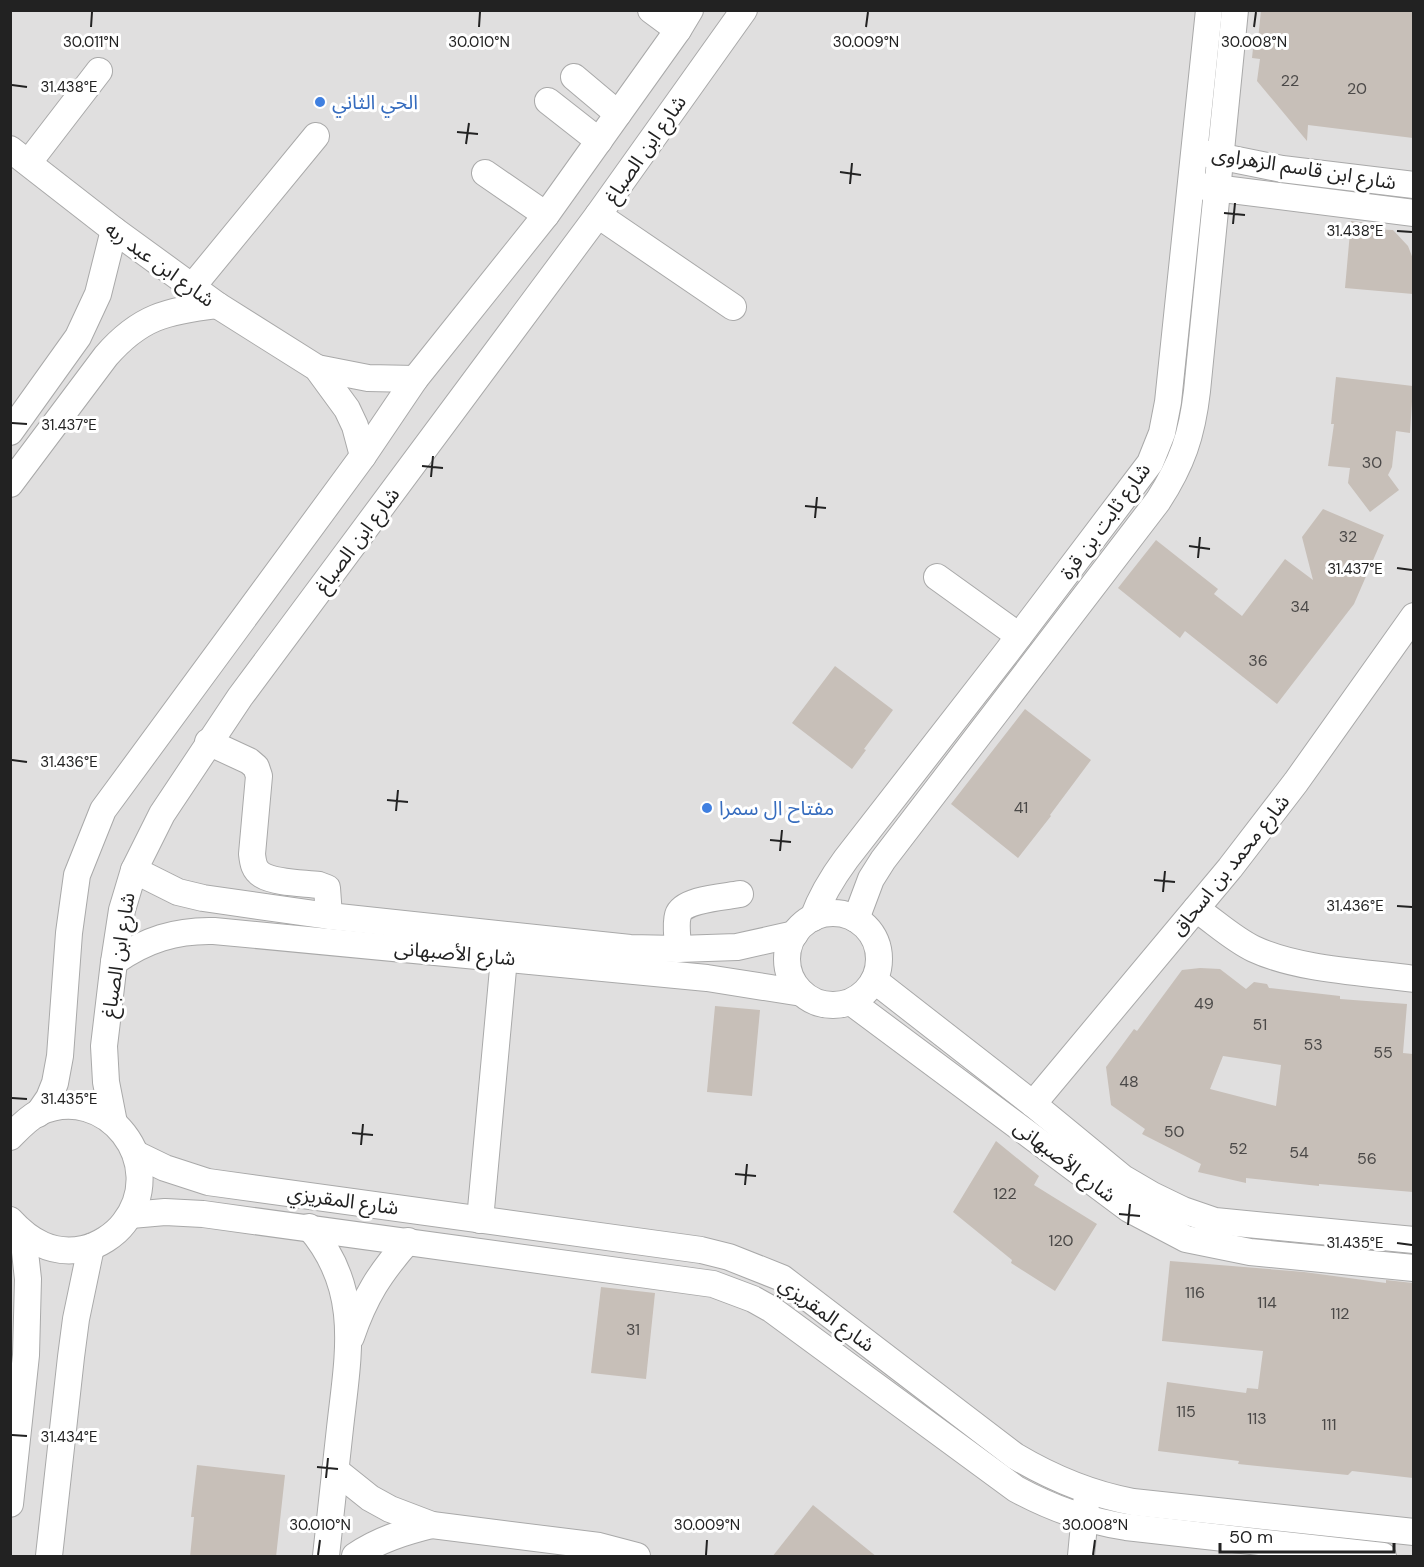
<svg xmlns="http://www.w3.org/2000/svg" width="1424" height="1567" font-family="'DM Sans','Noto Sans Arabic',sans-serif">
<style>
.residential{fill:#e0dfdf}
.building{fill:#c7bfb8;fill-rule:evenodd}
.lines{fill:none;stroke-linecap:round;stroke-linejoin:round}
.minor-casing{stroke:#a9a9a9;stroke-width:28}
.minor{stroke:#fff;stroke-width:26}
.ticks{fill:none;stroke:#222;stroke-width:2}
.shop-dot{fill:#3f7fe0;stroke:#fff;stroke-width:2}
.labels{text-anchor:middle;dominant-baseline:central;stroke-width:6;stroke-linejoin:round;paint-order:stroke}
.number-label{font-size:16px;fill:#4b4948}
.shop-label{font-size:20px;fill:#366cbe;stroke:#fff;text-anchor:start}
.street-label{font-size:20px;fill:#222;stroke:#fff}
.ticks-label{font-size:15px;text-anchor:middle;fill:#222;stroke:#fff;stroke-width:6;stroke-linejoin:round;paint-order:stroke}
</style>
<rect width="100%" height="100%" fill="#f2efe9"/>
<rect class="residential" x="11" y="11" width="1402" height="1545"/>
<g class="building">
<path d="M1261 10H1413V138L1308 125 1307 141 1257 81 1260 59 1252 58 1254 39 1258 40Z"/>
<path d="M1351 221 1367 223 1369 229 1393 230 1408 246 1413 259V294L1345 288Z"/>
<path d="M1336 377 1413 386 1410 433 1396 431 1392 467 1388 475 1399 490 1370 512 1348 483 1350 468 1328 466 1334 424H1331Z"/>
<path d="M1323 509 1384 535 1354 604 1277 704 1185 631 1180 638 1118 588 1156 540 1218 589 1214 594 1242 616 1285 559 1313 580 1302 537Z"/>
<path d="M835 666 893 710 864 749 866 750 852 769 792 723Z"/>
<path d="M1025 709 1091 760 1050 815 1051 816 1018 858 951 804Z"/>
<path d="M1200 968 1220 969 1246 989 1254 982 1267 984 1269 988 1340 996V999L1407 1004 1403 1053 1413 1054V1192L1319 1184V1186L1246 1178V1183L1198 1172 1201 1164 1142 1134 1145 1129 1111 1105 1106 1067 1134 1029 1137 1031 1182 970ZM1223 1056 1281 1065 1276 1106 1210 1089Z"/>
<path d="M715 1006 760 1010 752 1096 707 1092Z"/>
<path d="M996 1141 1039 1176 1034 1185 1097 1224 1055 1291 1011 1263 1012 1260 953 1212Z"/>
<path d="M1170 1261 1304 1272 1386 1283V1280L1413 1283V1478L1352 1471 1348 1475 1238 1464 1239 1461 1158 1451 1167 1382 1246 1393 1247 1388 1258 1389 1263 1351 1162 1341Z"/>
<path d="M601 1287 655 1293 646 1379 591 1373Z"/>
<path d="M197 1465 285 1475 276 1557H190L194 1517H191Z"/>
<path d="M813 1505 877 1557H772Z"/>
</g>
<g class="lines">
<defs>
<g id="minor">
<path d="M651 10 678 30"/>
<path d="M574 77 618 114"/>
<path d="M548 101 599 141"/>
<path d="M10 149 114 230 217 305 317 368 347 409 355 426 363 456"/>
<path d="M1203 153 1282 169 1414 185"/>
<path d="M29 162 99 71"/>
<path d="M485 173 546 215"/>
<path d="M1199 186 1414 213"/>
<path d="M598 215 733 307"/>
<path d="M192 287 316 136"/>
<path d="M317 368 368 378 415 379"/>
<path d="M10 432 78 337 98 294 114 230"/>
<path d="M10 484 106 356C140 317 166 311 217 305"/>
<path d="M937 577 1019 636"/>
<path d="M208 742 249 761 256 767 259 776 252 854C253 863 254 870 262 875 275 883 304 883 319 885L327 888 329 916"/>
<path d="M134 870 178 892 203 898 329 916 630 948 678 949 737 947 795 934"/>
<path d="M1196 909C1214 921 1233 939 1254 949 1299 970 1364 972 1414 979"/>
<circle cx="833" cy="959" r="46"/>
<path d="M813 918C821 896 832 878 846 859L1007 652 1150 463 1162 433 1168 402 1209 10"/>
<path d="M856 919 871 879 883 860 1158 501C1182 464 1192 435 1197 391L1235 10"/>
<path d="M678 949C678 939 675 925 678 915 683 899 725 897 740 894"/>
<path d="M114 962C145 940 176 930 214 931L707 978 802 993"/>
<path d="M874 980 1033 1104 1123 1178 1152 1195 1183 1210 1215 1221 1414 1240"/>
<path d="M851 1002 1129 1209 1186 1239 1250 1252 1414 1268"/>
<path d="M1033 1104 1230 868 1296 782 1414 616"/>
<path d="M38 1114 49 1098 55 1083 60 1056 69 933 77 875 103 810 363 456 415 379 546 215 678 30 690 10"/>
<path d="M114 1123 106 1082 104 1046 114 962 122 910 134 870 162 814 240 697 598 215 744 10"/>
<path d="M10 1137C19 1128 27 1119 38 1113 106 1081 170 1164 124 1223 115 1235 98 1246 83 1249 53 1255 30 1242 10 1220"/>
<path d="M136 1154 165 1168 208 1182 701 1250 729 1257 782 1278 1015 1456C1052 1478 1090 1494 1133 1502L1414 1532"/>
<path d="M131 1215 165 1212 203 1214 713 1284 753 1299 771 1309 1016 1489C1051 1508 1087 1521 1126 1527L1383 1556"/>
<path d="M480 1220 504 958"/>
<path d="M309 1227C363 1289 348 1355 340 1428 335 1471 331 1514 326 1556"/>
<path d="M351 1337C365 1296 380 1273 408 1241"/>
<path d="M335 1470 370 1498 390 1509 432 1525 599 1546 637 1556"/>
<path d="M10 1504 26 1355 28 1279 23 1234"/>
<path d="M49 1556 71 1357 76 1319 91 1247"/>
<path d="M355 1556C378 1540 404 1532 432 1525"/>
<path d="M1081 1556 1086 1503"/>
</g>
</defs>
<use href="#minor" class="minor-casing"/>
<use href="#minor" class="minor"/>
</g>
<path class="ticks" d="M91 27 92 12M479 27 480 12M866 27 868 12M1254 27 1256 12M12 85 27 87M457 132 478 134M466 144 469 123M840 172 861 175M850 184 852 163M1224 213 1245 215M1233 224 1235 203M1397 231 1412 232M12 423 27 424M422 466 443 468M431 477 433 456M805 506 826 508M815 518 817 497M1189 546 1210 549M1198 558 1200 537M1397 568 1412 570M12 760 27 762M387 800 408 802M396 811 398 790M770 840 791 842M780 851 782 830M1154 880 1175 882M1163 892 1165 871M1397 906 1412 907M12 1098 27 1099M352 1133 373 1135M361 1145 363 1124M735 1174 756 1176M745 1185 747 1164M1119 1214 1140 1216M1128 1225 1130 1204M1397 1243 1412 1245M12 1435 27 1436M317 1467 338 1469M326 1478 328 1458M318 1555 320 1540M706 1555 707 1540M1093 1555 1095 1540"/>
<g class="shop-dot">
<circle cx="320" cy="102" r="6"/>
<circle cx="707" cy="808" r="6"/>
</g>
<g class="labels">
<g class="number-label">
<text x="1290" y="80">22</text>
<text x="1357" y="88">20</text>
<text x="1372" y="462">30</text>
<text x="1348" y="536">32</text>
<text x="1300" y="606">34</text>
<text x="1258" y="660">36</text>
<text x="1021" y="807">41</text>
<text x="1204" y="1003">49</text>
<text x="1260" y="1024">51</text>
<text x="1313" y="1044">53</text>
<text x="1383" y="1052">55</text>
<text x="1129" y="1081">48</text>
<text x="1174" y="1131">50</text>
<text x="1238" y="1148">52</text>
<text x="1299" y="1152">54</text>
<text x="1367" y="1158">56</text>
<text x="1005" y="1193">122</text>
<text x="1061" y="1240">120</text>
<text x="1195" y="1292">116</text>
<text x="1267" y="1302">114</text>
<text x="1340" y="1313">112</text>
<text x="633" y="1329">31</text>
<text x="1186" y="1411">115</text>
<text x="1257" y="1418">113</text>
<text x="1329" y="1424">111</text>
</g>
<g class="shop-label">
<text x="332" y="102">الحي الثاني</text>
<text x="719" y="808">مفتاح ال سمرا</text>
</g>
<g class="street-label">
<text transform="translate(645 149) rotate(-55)">شارع ابن الصباغ</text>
<text transform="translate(1304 168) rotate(9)">شارع ابن قاسم الزهراوى</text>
<text transform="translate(160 264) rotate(36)">شارع ابن عبد ربه</text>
<text transform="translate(1105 521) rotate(-54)">شارع ثابت بن قرة</text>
<text transform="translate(357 540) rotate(-53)">شارع ابن الصباغ</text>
<text transform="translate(1230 865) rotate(-51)">شارع محمد بن اسحاق</text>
<text transform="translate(455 953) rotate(5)">شارع الأصبهانى</text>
<text transform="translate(118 955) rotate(-81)">شارع ابن الصباغ</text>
<text transform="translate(1065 1161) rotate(37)">شارع الأصبهانى</text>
<text transform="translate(343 1200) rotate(8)">شارع المقريزي</text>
<text transform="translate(827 1314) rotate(36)">شارع المقريزي</text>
</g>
</g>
<g class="ticks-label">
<text x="91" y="47">30.011°N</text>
<text x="479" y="47">30.010°N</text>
<text x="866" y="47">30.009°N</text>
<text x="1254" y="47">30.008°N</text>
<text x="69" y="92">31.438°E</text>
<text x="1355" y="236">31.438°E</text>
<text x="69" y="430">31.437°E</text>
<text x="1355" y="574">31.437°E</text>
<text x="69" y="767">31.436°E</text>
<text x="1355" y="911">31.436°E</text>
<text x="69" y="1104">31.435°E</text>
<text x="1355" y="1248">31.435°E</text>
<text x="69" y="1442">31.434°E</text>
<text x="320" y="1530">30.010°N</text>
<text x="707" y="1530">30.009°N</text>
<text x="1095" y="1530">30.008°N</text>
</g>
<rect width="1424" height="1567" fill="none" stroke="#222222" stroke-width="24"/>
<path d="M1220 1543v9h174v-9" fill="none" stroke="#222222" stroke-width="3"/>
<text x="1229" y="1543" font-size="18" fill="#222222" stroke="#ffffff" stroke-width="4.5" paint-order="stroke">50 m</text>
</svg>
